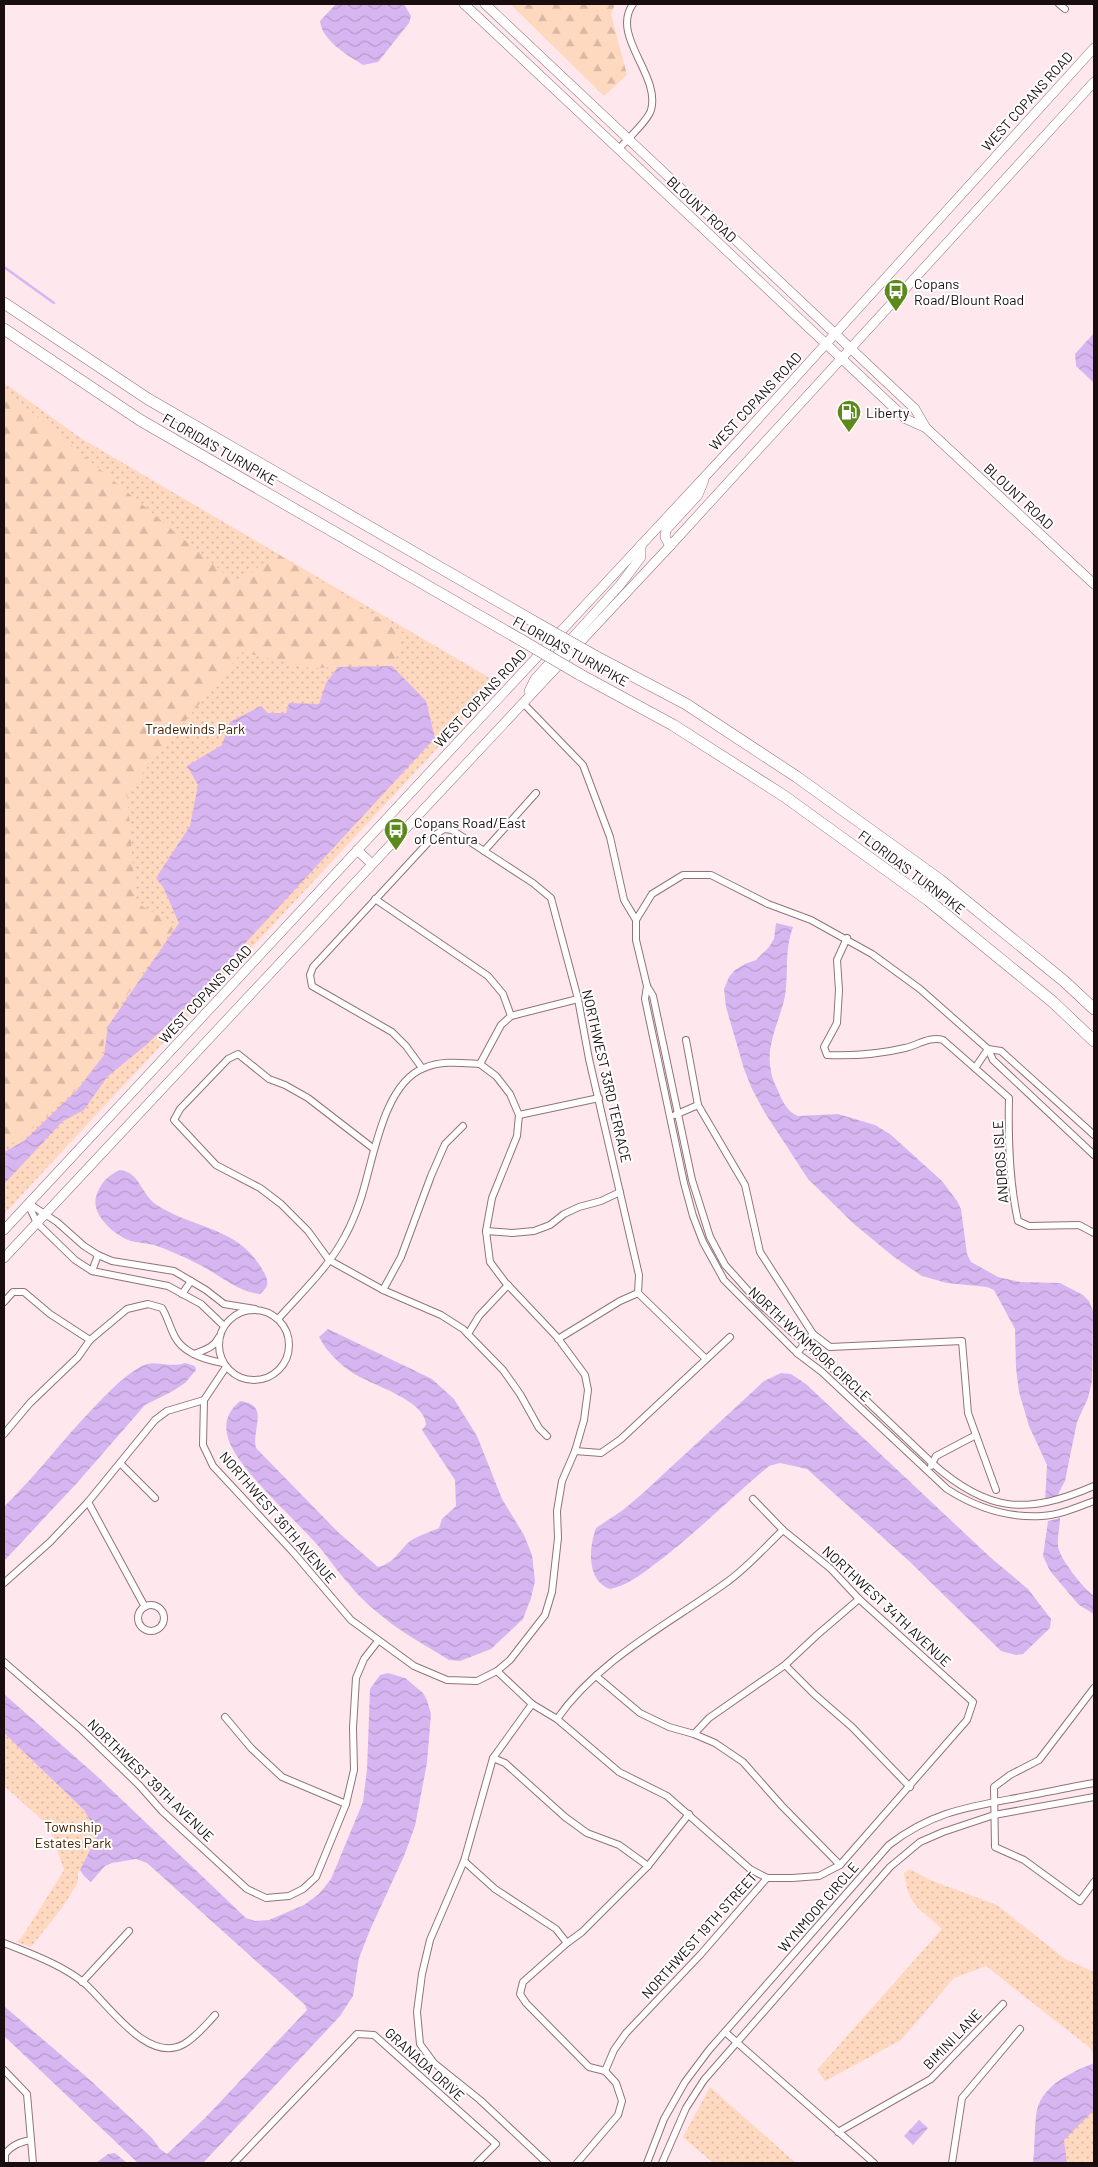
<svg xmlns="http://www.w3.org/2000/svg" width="1098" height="2167" font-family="Barlow,sans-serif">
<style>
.green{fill:url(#green-dots)}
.forest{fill:url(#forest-firs)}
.water{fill:url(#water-waves)}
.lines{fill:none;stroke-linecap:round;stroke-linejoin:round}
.stream{stroke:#d7b5f0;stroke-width:2.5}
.street-casing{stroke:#93727a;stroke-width:8}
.secondary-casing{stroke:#93727a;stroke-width:10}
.highway-casing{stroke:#93727a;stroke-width:12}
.street{stroke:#fff;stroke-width:6}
.secondary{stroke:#fff;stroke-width:9}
.highway{stroke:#fff;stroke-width:11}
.highway-bridge-casing{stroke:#93727a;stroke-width:12;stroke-linecap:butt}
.highway-bridge{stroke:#fff;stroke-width:11}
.labels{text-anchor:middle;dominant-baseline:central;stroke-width:4;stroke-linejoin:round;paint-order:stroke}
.street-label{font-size:14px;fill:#190d10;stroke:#fff}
.poi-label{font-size:14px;fill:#190d10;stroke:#fff;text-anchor:start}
.park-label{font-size:14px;fill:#462002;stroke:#fff}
</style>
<defs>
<pattern id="green-dots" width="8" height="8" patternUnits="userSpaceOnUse" patternTransform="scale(1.25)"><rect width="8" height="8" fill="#ffd8c0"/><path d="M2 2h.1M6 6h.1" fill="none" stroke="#dab8a4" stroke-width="1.8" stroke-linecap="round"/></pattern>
<pattern id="forest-firs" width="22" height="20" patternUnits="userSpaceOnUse" patternTransform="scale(1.25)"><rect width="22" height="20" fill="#ffd8c0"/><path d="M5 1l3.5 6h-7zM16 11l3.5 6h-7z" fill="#dab8a4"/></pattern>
<pattern id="water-waves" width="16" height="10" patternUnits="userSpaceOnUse" patternTransform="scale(1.25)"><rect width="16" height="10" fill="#d7b5f0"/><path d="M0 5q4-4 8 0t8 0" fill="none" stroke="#b89acd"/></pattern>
</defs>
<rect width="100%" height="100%" fill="#ffe8ed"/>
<g class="green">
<path d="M4 383 82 439 495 681 445 740 4 1214Z"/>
<path d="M4 1733 84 1810 98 1834 78 1874V1882L62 1908 31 1947 16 1942 22 1937 64 1870 49 1826 4 1786Z"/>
<path d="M910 1869 930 1880 997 1905 1065 1959 1092 1971 1094 1970V2054L1090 2048 986 1966 954 1978 901 2040 825 2081 817 2070 942 1929C919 1907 909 1908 904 1873Z"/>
<path d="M1094 2075V2163H1048Z"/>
<path d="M710 2087 796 2163H713L683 2137Z"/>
</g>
<g class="forest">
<path d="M510 4H615L611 14 627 75 604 96Z"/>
<path d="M4 389 237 584 276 553 404 634 392 666 310 668 242 652 127 792 136 903 176 925 106 1025 102 1055 77 1089 21 1139 4 1146Z"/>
</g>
<g class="water">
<path d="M336 4H404L411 16 409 23 378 62 363 65C348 55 322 41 320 21Z"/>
<path d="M1094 333V383L1076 366 1075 354Z"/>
<path d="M392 666 426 701 435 738 188 1005 145 1046 107 1077 84 1110 63 1121 4 1184V1152L24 1141 78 1089 104 1055 108 1026 179 923 163 887 156 878 190 826 198 785 187 766 222 745 230 722 261 706 268 713H286L289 703 319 704 326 683 338 667Z"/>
<path d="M776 923 793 927C784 951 789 972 785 996 780 1020 765 1046 771 1071 772 1079 776 1086 779 1093 783 1103 788 1112 798 1116L838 1114 875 1125 890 1134 942 1181 957 1201 961 1209 967 1254 971 1262 998 1277 1020 1282 1060 1283 1083 1295 1089 1301 1093 1311 1092 1381 1088 1398 1077 1422 1065 1481 1056 1498 1045 1501 1047 1465 1029 1426 1019 1392 1016 1368 1015 1329 994 1290 987 1287 947 1283 922 1276 894 1257 854 1224 808 1179 765 1113 752 1089 744 1069 726 1007 724 989 729 977 735 970 745 964 756 960 769 947 774 939Z"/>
<path d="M120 1170C140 1172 141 1195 157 1205 193 1229 237 1226 262 1269 269 1280 270 1286 260 1294 236 1292 215 1271 192 1261 181 1256 169 1250 157 1246 149 1243 139 1243 131 1241 115 1236 91 1215 96 1197 100 1183 107 1176 120 1170Z"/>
<path d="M328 1329 432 1379 454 1399 477 1436 502 1499 524 1535 532 1555 535 1581 531 1598 523 1619 491 1649 460 1661 449 1660C429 1647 407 1636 388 1621 374 1610 360 1598 349 1584 336 1570 326 1554 313 1540 291 1516 239 1469 229 1441 223 1424 227 1412 240 1401 271 1405 251 1429 256 1448L338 1532 378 1567C393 1564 399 1551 409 1542 417 1536 430 1532 439 1528L442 1519 456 1506 455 1480 422 1430 426 1425C426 1400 371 1385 353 1373 339 1364 327 1352 319 1337Z"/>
<path d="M185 1363 195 1366 196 1370 185 1383 173 1391 145 1405 77 1483 4 1561V1507C17 1493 31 1479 43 1465 63 1442 120 1372 147 1364 158 1361 170 1368 185 1363Z"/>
<path d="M781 1373 791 1374 806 1384 991 1558 1028 1589 1051 1619 1050 1628 1023 1654 1016 1655 1001 1651 909 1561 807 1469 780 1463 769 1466C733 1496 700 1529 663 1558 647 1570 630 1585 610 1589 586 1580 589 1547 596 1528L623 1510 643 1493 764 1381Z"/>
<path d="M1060 1518C1060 1527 1057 1537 1058 1546 1059 1558 1084 1589 1094 1596V1614L1079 1605 1050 1571 1043 1556 1048 1521Z"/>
<path d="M388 1673 405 1678 423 1693 427 1700 431 1714 427 1763 415 1826 404 1856 370 1930 359 1958 353 1996 340 2016 203 2163H138L4 2036V2006L89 2079 152 2138 160 2149 167 2154 205 2118 307 2010 305 2005 147 1863 136 1859 112 1863 105 1866 91 1882 84 1876 80 1870 98 1834 84 1810 4 1733V1694L98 1777 246 1918 255 1921 269 1920 304 1905 319 1894 331 1879 363 1802 367 1769 370 1689 380 1675Z"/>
<path d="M1094 2063V2110L1064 2140 1067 2163H1033C1035 2147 1034 2131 1036 2116 1039 2086 1070 2073 1094 2063Z"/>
<path d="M919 2120 928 2128 913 2145 904 2136Z"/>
<path d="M115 2153 127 2163H96L108 2154Z"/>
</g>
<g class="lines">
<path class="stream" d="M4 267 54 303"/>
<defs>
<g id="street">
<path d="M1059 4 1065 9"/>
<path d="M619 149C626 140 648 121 651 110 661 75 610 36 633 4"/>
<path d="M523 703 583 765 610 837 624 900 636 920"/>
<path d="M484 851 536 793"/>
<path d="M375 899 488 976 503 994 511 1016"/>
<path d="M847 938 837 960 839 990 837 1023 824 1047 827 1055C853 1056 880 1054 905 1048 918 1045 930 1036 943 1040L1009 1098C1008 1139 1009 1181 1018 1221L1029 1226 1079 1225 1094 1233"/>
<path d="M647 986 645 999 684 1183 693 1216 703 1242 724 1280 797 1353 822 1372 947 1489C975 1507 1008 1518 1042 1516 1060 1515 1078 1507 1094 1501"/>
<path d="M686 1040 698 1105"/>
<path d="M988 1049 1001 1051 1094 1135"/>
<path d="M422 1068 406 1046 392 1032 312 986 310 975 313 967 435 835 444 829 452 830 533 883 551 898 578 999 589 1059 639 1275 638 1293 706 1359"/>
<path d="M975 1068 988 1049"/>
<path d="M519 1115 599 1098"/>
<path d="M675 1115 698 1105 745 1185 760 1252 813 1334 830 1347 962 1341 968 1413 996 1490"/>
<path d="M374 1149 308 1098 285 1085 269 1079 238 1054 228 1059 180 1109 174 1120 216 1165 260 1188 281 1204 308 1231 329 1260 383 1290 441 1315 463 1329 503 1370 520 1394 539 1428 547 1436"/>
<path d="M1094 1155 993 1060 988 1049 920 989 872 954 811 920 768 904 711 875H683L652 894 636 920V940L647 986 653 996 692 1180 710 1237 725 1265 760 1304 829 1365 932 1463C988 1513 1027 1515 1094 1486"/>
<path d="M28 1203 57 1222 84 1246 98 1255 112 1261 174 1271 206 1290 224 1304 255 1309"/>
<path d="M28 1204 37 1223 75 1260 92 1271 168 1286 201 1304 224 1326"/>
<path d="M486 1231 512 1233 534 1231 550 1225 564 1214 579 1207 601 1201 620 1192"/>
<path d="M92 1271 98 1255"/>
<path d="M383 1290 401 1257 431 1176 445 1144 463 1126"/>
<path d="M182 1294 191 1281"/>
<path d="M4 1302 13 1292H24L50 1314 90 1340"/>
<circle cx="254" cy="1345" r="35"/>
<path d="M278 1319C301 1293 329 1267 345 1236 351 1225 356 1213 360 1201 373 1164 382 1084 424 1068 442 1060 462 1063 480 1064L501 1025 511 1016 578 999"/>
<path d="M468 1334 479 1316 508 1285"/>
<path d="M558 1339 620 1301 638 1293"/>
<path d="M797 1353 813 1334"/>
<path d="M194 1354C204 1350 214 1348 219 1337"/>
<path d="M226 1367 204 1400 203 1445 213 1466 293 1552 351 1620 414 1666 447 1680 477 1681 497 1671 510 1660 545 1615 552 1592 558 1538 557 1511 562 1481 575 1451 584 1420 588 1390 585 1375 557 1337 505 1282 490 1262 486 1231 492 1198 517 1136 519 1115 510 1094 496 1076 480 1064"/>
<path d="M4 1434 30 1403 78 1357 90 1340 127 1309 148 1304 162 1308C168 1318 170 1328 175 1337 184 1354 206 1360 223 1363"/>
<path d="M575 1451 601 1453 621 1439 730 1337"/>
<path d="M120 1463 155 1498"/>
<path d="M931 1466 936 1456 976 1435"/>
<path d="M88 1502 145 1607"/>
<path d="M4 1583 50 1542 88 1502 155 1420 167 1411 204 1400"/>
<circle cx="151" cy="1618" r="13"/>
<path d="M4 1662 82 1730 139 1785 162 1811 247 1889 266 1898 289 1896 303 1889 316 1877 346 1804 354 1770 353 1728 356 1678 364 1659 378 1641"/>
<path d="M785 1665 814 1694 852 1727 910 1787"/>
<path d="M497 1671 532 1704 557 1719 619 1772 667 1796 750 1869 767 1878H792L819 1876 840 1865 967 1720 973 1702 859 1599 831 1569 783 1530 753 1499"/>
<path d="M596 1676 640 1713 669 1727 694 1734 715 1743 743 1762 782 1806 840 1865"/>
<path d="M1094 1688 1039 1760 1010 1775 994 1787 995 1847 1024 1860 1080 1901 1094 1882"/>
<path d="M532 1704 493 1758 464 1861 430 1940 422 1974 417 2012 420 2044 434 2063 480 2100 547 2163"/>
<path d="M225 1717 251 1748 282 1777 346 1804"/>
<path d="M557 1719C599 1659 669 1624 727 1582 748 1567 765 1547 783 1530"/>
<path d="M694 1734 709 1718 785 1665 817 1635 859 1599"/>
<path d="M493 1758 505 1763 565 1817 587 1833 619 1845 648 1866"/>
<path d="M464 1861 495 1889 556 1929 567 1943"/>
<path d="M4 1943C31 1954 60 1964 83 1982 108 2003 147 2065 184 2044 196 2037 206 2025 215 2015"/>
<path d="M82 1982 129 1931"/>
<path d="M725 2032 874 2163"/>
<path d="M4 2070 27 2094 33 2163"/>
<path d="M605 2071 614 2050 626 2033 701 1954 767 1878"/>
<path d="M838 2132 931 2079 1003 2004"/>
<path d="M5 2163V2154C12 2145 20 2142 31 2140"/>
<path d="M234 2163 357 2034 374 2035 496 2144 477 2163"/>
<path d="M577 2163 618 2115 622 2101 616 2083 605 2071 589 2067 526 2003 520 1994 523 1982 567 1943 582 1932 648 1866 689 1814"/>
<path d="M647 2163 664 2119 685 2082 709 2050 889 1845C929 1814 962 1808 1011 1799 1038 1794 1066 1788 1094 1783"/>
<path d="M662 2163 686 2108 704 2080 890 1867 920 1842 943 1832 994 1815 1094 1797"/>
<path d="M952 2163 962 2098 1020 2029"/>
</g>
<g id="secondary">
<path d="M464 4 906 419 926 428"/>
<path d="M485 4 915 409 926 428 1094 584"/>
<path d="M670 546 665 537 666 530 698 495 704 480"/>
<path d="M529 691 535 679 620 585 641 557V545"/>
<path d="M357 850 372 864"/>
<path d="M4 1230 737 442 1094 48"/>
<path d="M4 1258 670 546 1094 82"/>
</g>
<g id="highway">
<path d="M4 303 148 399 538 624"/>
<path d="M4 329 140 420 521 640"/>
<path d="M595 656 686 704 797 777 940 880 1064 981 1094 1009"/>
<path d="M579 674 673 725 784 796 928 900 1053 1002 1094 1041"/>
</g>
</defs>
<use href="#street" class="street-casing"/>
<use href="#secondary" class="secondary-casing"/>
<use href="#highway" class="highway-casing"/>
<use href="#street" class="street"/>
<use href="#secondary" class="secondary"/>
<use href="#highway" class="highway"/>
<defs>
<g id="highway-bridge">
<path d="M538 624 595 656"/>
<path d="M521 640 579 674"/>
</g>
</defs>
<use href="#highway-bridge" class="highway-bridge-casing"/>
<use href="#highway-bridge" class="highway-bridge"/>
</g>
<defs>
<symbol id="bus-pin" viewBox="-11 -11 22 30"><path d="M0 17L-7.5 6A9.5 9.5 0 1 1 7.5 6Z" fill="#5b891b" stroke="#fff"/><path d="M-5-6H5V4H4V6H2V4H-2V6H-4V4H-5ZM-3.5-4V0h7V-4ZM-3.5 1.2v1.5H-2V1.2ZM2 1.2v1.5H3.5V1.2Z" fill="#fff"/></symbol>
<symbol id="fuel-pin" viewBox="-11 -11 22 30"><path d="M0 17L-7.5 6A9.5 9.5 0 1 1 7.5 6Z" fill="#5b891b" stroke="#fff"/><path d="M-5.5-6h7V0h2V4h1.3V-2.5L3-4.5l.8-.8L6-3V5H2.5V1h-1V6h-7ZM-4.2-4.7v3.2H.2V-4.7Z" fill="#fff"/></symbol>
</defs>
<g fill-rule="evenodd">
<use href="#bus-pin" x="882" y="277" width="28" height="38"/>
<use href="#fuel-pin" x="835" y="398" width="28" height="38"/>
<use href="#bus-pin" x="382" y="816" width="28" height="38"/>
</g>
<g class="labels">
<g class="street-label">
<text transform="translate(1027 101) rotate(-48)">WEST COPANS ROAD</text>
<text transform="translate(702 209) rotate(43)">BLOUNT ROAD</text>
<text transform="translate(755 401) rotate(-47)">WEST COPANS ROAD</text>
<text transform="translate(220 449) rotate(30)">FLORIDA'S TURNPIKE</text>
<text transform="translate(1019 496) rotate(43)">BLOUNT ROAD</text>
<text transform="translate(571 651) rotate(29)">FLORIDA'S TURNPIKE</text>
<text transform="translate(480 698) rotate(-47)">WEST COPANS ROAD</text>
<text transform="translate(912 872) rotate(37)">FLORIDA'S TURNPIKE</text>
<text transform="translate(205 994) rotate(-47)">WEST COPANS ROAD</text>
<text transform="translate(607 1076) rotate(77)">NORTHWEST 33RD TERRACE</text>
<text transform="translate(1000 1162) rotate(-94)">ANDROS ISLE</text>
<text transform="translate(810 1344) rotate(43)">NORTH WYNMOOR CIRCLE</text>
<text transform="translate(278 1517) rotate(49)">NORTHWEST 36TH AVENUE</text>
<text transform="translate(887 1606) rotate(43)">NORTHWEST 34TH AVENUE</text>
<text transform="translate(151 1780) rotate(44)">NORTHWEST 39TH AVENUE</text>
<text transform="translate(818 1907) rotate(-49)">WYNMOOR CIRCLE</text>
<text transform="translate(699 1935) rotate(-48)">NORTHWEST 19TH STREET</text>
<text transform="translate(952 2039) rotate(-46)">BIMINI LANE</text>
<text transform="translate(425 2064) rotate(42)">GRANADA DRIVE</text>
</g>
<g class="poi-label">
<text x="914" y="283">Copans<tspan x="914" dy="16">Road/Blount Road</tspan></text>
<text x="866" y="412">Liberty</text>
<text x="414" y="822">Copans Road/East<tspan x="414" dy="16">of Centura</tspan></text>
</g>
<g class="park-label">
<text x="195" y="728">Tradewinds Park</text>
<text x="73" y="1826">Township<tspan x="73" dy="16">Estates Park</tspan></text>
</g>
</g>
<rect width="1098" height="2167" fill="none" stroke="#190d10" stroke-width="10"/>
</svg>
